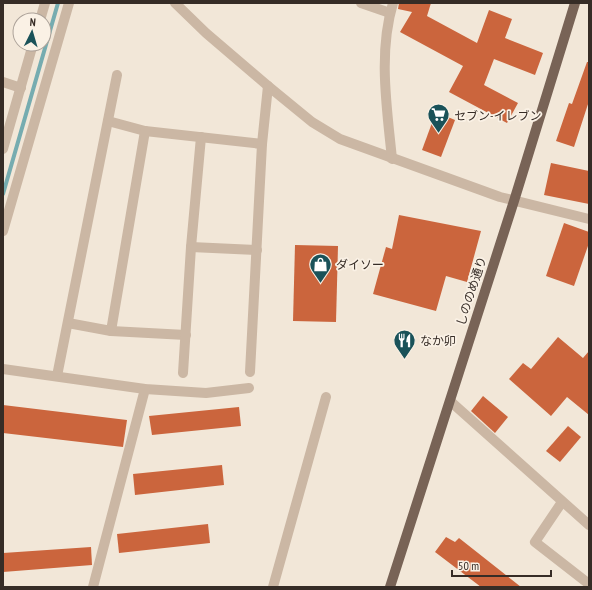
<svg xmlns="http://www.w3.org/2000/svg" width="592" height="590" font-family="'PT Sans Narrow','Noto Sans JP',sans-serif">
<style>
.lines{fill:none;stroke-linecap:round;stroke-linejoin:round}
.stream{stroke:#76acb0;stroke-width:4}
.building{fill:#cb653d}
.minor{stroke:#cbb7a4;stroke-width:10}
.major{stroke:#786356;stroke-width:10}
.labels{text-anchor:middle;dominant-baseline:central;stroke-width:3.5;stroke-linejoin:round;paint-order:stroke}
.poi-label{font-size:12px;fill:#362c26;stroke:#faf1e5;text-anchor:start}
.street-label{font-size:12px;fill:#362c26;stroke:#faf1e5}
</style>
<rect width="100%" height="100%" fill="#f2e7d8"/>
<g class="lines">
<path class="stream" d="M3 194 58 3"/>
</g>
<g class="building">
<path d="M399 3H431L427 16 477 43 489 10 512 19 505 38 543 53 535 75 494 59 484 85 518 103 507 123 449 92 463 66 400 32 412 12 398 9Z"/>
<path d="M587 62H589V101L574 147 556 141 569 103 572 104Z"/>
<path d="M436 112 455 120 441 157 422 150Z"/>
<path d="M551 163 589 171V204L544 195Z"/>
<path d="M399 215 481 231 467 282 446 276 436 311 373 294 386 247 392 249Z"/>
<path d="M564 223 589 232V243L574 286 546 276Z"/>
<path d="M295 245 338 246 336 322 293 321Z"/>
<path d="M558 337 583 358 589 351V415L567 397 551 416 509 379 523 363 531 369Z"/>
<path d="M483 396 508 417 495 433 471 411Z"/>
<path d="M3 405 127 420 123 447 3 433Z"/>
<path d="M239 407 241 426 152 435 149 416Z"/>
<path d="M568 426 581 437 560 462 546 451Z"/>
<path d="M222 465 224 485 135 495 133 474Z"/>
<path d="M208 524 210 543 119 553 117 534Z"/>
<path d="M446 537 455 542 459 538 521 587H481L435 552Z"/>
<path d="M91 547 92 565 3 572V553Z"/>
</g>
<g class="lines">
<g class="minor">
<path d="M175 3 206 33 268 86 312 122 340 139 500 197 589 219"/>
<path d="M361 3 390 13"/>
<path d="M40 20 45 3"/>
<path d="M3 82 21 88"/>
<path d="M108 121 145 131 262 144"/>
<path d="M3 149 33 44"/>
<path d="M392 159C387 108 378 53 393 3"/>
<path d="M3 231 69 3"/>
<path d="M191 247 257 250"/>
<path d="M68 323 111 331 186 335"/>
<path d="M111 331 145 131"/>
<path d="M3 369 145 389 206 393 249 388"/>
<path d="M250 372 262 144 268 86"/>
<path d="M183 373 191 247 201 137"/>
<path d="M57 376 117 75"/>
<path d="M450 401 589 525"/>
<path d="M562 502 535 542 589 584"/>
<path d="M93 587 145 389"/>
<path d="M273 587 326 397"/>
</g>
<path class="major" d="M390 587 514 201 575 3"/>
</g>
<defs>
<symbol id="supermarket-pin" viewBox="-11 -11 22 30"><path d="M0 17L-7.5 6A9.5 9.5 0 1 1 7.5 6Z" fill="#1a5259" stroke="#faf1e5"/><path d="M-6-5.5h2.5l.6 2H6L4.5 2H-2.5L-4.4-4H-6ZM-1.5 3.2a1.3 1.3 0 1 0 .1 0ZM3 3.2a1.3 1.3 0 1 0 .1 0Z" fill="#fff"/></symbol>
<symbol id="shop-pin" viewBox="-11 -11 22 30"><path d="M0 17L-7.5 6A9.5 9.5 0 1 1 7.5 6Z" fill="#1a5259" stroke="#faf1e5"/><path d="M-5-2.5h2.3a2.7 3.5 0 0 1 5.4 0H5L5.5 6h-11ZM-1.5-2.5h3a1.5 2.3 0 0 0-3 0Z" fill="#fff"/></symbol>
<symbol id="restaurant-pin" viewBox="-11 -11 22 30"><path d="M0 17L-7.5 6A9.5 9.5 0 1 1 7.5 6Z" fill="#1a5259" stroke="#faf1e5"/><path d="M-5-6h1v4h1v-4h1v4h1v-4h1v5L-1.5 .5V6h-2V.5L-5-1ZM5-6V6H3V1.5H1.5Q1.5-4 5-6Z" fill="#fff"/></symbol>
</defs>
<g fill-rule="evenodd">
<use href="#supermarket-pin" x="426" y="102" width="25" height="34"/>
<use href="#shop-pin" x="308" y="252" width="25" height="34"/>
<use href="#restaurant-pin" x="392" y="328" width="25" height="34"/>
</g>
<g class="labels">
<g class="poi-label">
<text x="454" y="115">セブン-イレブン</text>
<text x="336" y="264">ダイソー</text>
<text x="420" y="340">なか卯</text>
</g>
<g class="street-label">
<text transform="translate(471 291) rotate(-72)">しののめ通り</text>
</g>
</g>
<rect width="592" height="590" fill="none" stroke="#362c26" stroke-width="8"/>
<g transform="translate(32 32) rotate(5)"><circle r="19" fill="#faf1e5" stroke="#aca299"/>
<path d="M0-3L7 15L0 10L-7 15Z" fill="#1a5259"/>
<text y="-6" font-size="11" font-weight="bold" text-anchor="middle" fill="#362c26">N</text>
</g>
<path d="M452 570v6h99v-6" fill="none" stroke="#362c26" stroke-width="2"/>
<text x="458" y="570" font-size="12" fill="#362c26" stroke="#faf1e5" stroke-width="3" paint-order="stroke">50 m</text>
</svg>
